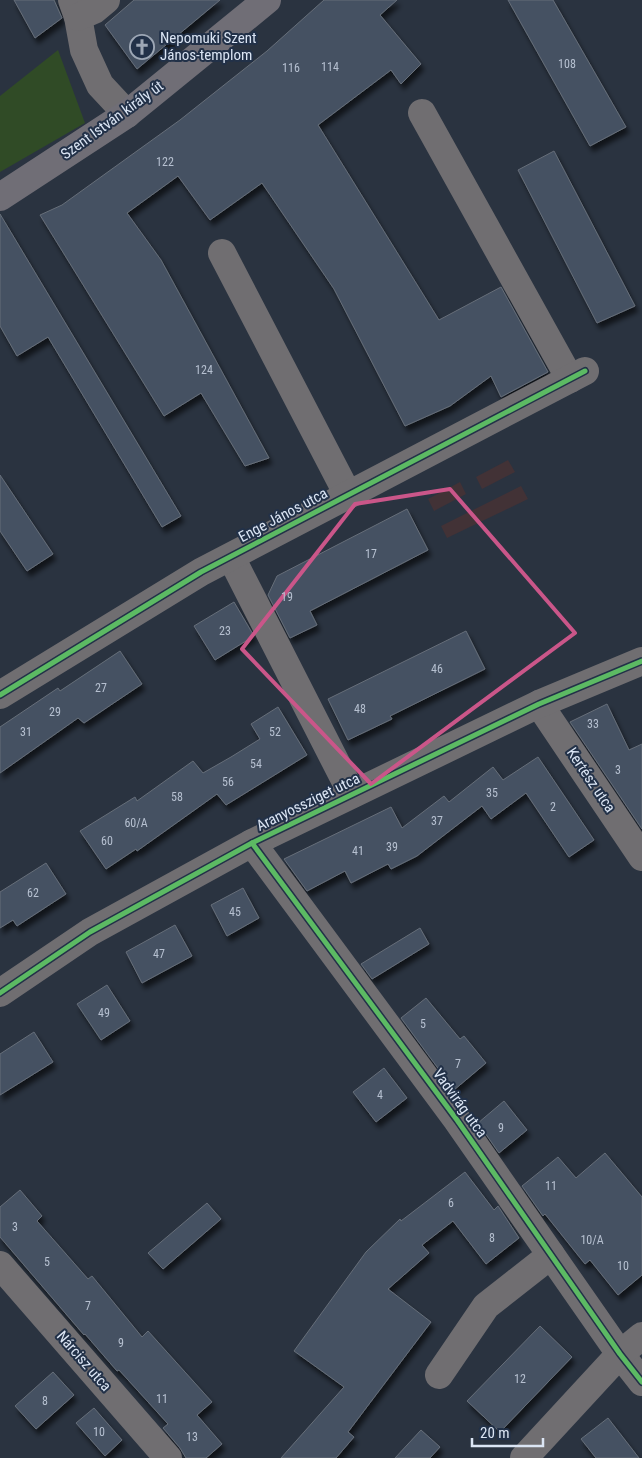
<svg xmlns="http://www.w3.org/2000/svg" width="642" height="1458" font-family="'Roboto Condensed',sans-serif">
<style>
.industrial{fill:#423236}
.green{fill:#304b26}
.building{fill:#455162;stroke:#666e79;filter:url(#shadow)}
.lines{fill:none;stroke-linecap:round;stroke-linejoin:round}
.minor{stroke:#706e71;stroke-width:28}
.major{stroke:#706e76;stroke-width:28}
.cycleway-casing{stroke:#223148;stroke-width:8}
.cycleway{stroke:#5cba63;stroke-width:5}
.marked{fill:none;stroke:#ca5689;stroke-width:4;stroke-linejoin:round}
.labels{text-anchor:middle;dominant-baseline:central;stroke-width:4;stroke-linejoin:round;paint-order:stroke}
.number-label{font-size:12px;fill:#b6c0d0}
.poi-label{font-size:15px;fill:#dbe5f4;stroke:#223148;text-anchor:start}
.street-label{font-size:15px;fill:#dbe5f4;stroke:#223148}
</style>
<defs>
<filter id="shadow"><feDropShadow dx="3" dy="5.5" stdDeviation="2.5" flood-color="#0009"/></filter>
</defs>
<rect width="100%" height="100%" fill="#2a3340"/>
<g class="industrial">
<path d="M508 460 515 472 482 489 476 477Z"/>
<path d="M460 482 466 494 434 511 428 499Z"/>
<path d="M521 486 528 499 447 538 441 526Z"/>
</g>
<path class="green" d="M58 50 85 123 0 172V96Z"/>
<g class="building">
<path d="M14 0H54L62 18 35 38Z"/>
<path d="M134 0H220L137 69 105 25Z"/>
<path d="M324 0H397L380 15 421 64 401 84 391 70 318 125 439 320 501 287 548 372 501 397 491 376 450 406 405 426 334 289 262 183 210 220 178 176 127 213 161 260 269 458 245 466 201 393 164 416 40 215 62 205 180 120 267 51Z"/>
<path d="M508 0H553L626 127 590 146Z"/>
<path d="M554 151 635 306 597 323 518 170Z"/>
<path d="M0 214 181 516 162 527 48 337 17 356 0 326Z"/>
<path d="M0 475 53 554 27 571 0 531Z"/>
<path d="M407 509 428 550 310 611 317 625 290 638 268 595 277 576Z"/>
<path d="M234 602 254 636 215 660 194 626Z"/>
<path d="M466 631 485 669 390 716 392 719 348 740 328 699Z"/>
<path d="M120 651 142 684 84 723 78 718 0 773V727L58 688 60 691Z"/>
<path d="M607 704 629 750 642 744V829L570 722Z"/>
<path d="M278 707 307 755 226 805 217 794 137 851 136 849 106 869 80 831 135 797 137 801 193 761 203 773 231 757 260 739 251 724Z"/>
<path d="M538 757 594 840 569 857 526 793 491 819 482 806 417 856 391 869 388 864 351 883 345 871 307 891 284 859 391 807 402 828 444 796 449 802 493 767 503 780Z"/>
<path d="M46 863 66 894 17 926 13 920 0 928V892Z"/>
<path d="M243 888 259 918 227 936 211 905Z"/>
<path d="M175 925 192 956 142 983 126 952Z"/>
<path d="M420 928 429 944 372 979 361 964Z"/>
<path d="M107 985 130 1021 101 1040 77 1004Z"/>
<path d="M426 998 460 1039 464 1036 486 1063 454 1090 401 1018Z"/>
<path d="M34 1032 53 1062 0 1095V1054Z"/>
<path d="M384 1068 407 1098 376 1122 353 1092Z"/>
<path d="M504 1101 527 1130 499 1153 478 1123Z"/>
<path d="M605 1153 642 1197V1275L618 1295 590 1260 585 1264 545 1214 543 1216 522 1186 558 1157 576 1178Z"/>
<path d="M465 1172 494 1210 498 1206 519 1238 486 1264 453 1221 422 1245 429 1253 388 1289 431 1322 348 1432 354 1437 336 1458H281L344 1387 294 1351 366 1252 400 1219 401 1221Z"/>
<path d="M20 1190 42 1216 37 1221 88 1279 92 1276 142 1337 148 1331 212 1402 197 1415 222 1444 206 1458H186L180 1448 163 1428 168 1424 119 1370 117 1371 85 1334 84 1335 0 1237V1207Z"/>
<path d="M207 1203 221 1219 163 1269 148 1253Z"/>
<path d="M540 1326 572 1357 500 1432 467 1401Z"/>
<path d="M53 1372 74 1395 36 1429 15 1406Z"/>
<path d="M94 1408 122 1440 105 1456 76 1423Z"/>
<path d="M608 1418 639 1458H596L581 1439Z"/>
<path d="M421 1430 440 1447 430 1458H395Z"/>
</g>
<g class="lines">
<g class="minor">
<path d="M72 0 78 17 84 50 100 85 127 114"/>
<path d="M78 17 94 10 106 0"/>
<path d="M422 113 570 379"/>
<path d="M222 253 348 495"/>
<path d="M231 557 352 794"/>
<path d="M0 695 201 572 585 371"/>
<path d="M539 704 642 857"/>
<path d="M252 843 457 1120 620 1354 642 1382"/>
<path d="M0 993 90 932 252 843 539 704 642 661"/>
<path d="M0 1265 168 1458"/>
<path d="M439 1375 486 1306 551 1255"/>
<path d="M524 1458 620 1354 642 1336"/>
</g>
<path class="major" d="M0 197 127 114 267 0"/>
<defs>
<g id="cycleway">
<path d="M0 695 201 572 585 371"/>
<path d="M252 843 457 1120 620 1354 642 1382"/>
<path d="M0 993 90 932 252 843 539 704 642 661"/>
</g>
</defs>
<use href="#cycleway" class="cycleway-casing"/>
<use href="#cycleway" class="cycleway"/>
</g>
<path class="marked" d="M450 489 575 633 371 784 242 649 355 504Z"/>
<defs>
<symbol id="church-ring" viewBox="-11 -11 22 22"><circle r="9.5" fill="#223148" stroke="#9da7b5" stroke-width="1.5"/><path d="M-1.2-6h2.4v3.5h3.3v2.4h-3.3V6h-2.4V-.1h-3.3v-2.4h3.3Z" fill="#9da7b5"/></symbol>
</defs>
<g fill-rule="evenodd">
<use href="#church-ring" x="128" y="33" width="28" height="28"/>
</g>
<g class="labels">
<g class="number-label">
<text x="567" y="64">108</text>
<text x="330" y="67">114</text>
<text x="291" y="68">116</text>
<text x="165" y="162">122</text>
<text x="204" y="370">124</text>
<text x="371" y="554">17</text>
<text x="287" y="597">19</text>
<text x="225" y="631">23</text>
<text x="437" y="669">46</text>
<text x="101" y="688">27</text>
<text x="360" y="709">48</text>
<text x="55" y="712">29</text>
<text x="593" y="724">33</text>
<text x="26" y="732">31</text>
<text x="275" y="732">52</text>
<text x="256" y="764">54</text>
<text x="618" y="770">3</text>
<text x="228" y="782">56</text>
<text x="492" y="793">35</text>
<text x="177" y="797">58</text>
<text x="553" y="807">2</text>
<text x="437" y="821">37</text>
<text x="136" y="823">60/A</text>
<text x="107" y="841">60</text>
<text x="392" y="847">39</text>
<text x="358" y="851">41</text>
<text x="33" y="893">62</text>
<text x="235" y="912">45</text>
<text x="159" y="954">47</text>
<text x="104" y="1013">49</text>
<text x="423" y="1024">5</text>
<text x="458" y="1064">7</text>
<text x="380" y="1095">4</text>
<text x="501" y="1128">9</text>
<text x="551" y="1186">11</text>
<text x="451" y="1203">6</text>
<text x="15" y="1227">3</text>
<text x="492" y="1238">8</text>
<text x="592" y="1240">10/A</text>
<text x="47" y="1262">5</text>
<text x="623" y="1266">10</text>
<text x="88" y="1306">7</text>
<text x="121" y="1343">9</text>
<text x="520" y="1379">12</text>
<text x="162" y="1399">11</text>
<text x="45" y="1401">8</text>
<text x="99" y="1432">10</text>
<text x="192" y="1437">13</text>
</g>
<g class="poi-label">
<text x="160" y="38">Nepomuki Szent<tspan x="160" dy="17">János-templom</tspan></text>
</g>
<g class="street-label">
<text transform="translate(112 120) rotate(-36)">Szent István király út</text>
<text transform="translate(283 515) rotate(-28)">Enge János utca</text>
<text transform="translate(591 780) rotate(56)">Kertész utca</text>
<text transform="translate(308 802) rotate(-26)">Aranyossziget utca</text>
<text transform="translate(460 1103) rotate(54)">Vadvirág utca</text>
<text transform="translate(84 1361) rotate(49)">Nárcisz utca</text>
</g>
</g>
<path d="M472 1438v8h71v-8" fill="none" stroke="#dbe5f4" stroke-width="2.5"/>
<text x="480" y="1438" font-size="15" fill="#dbe5f4" stroke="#223148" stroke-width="4" paint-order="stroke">20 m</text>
</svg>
